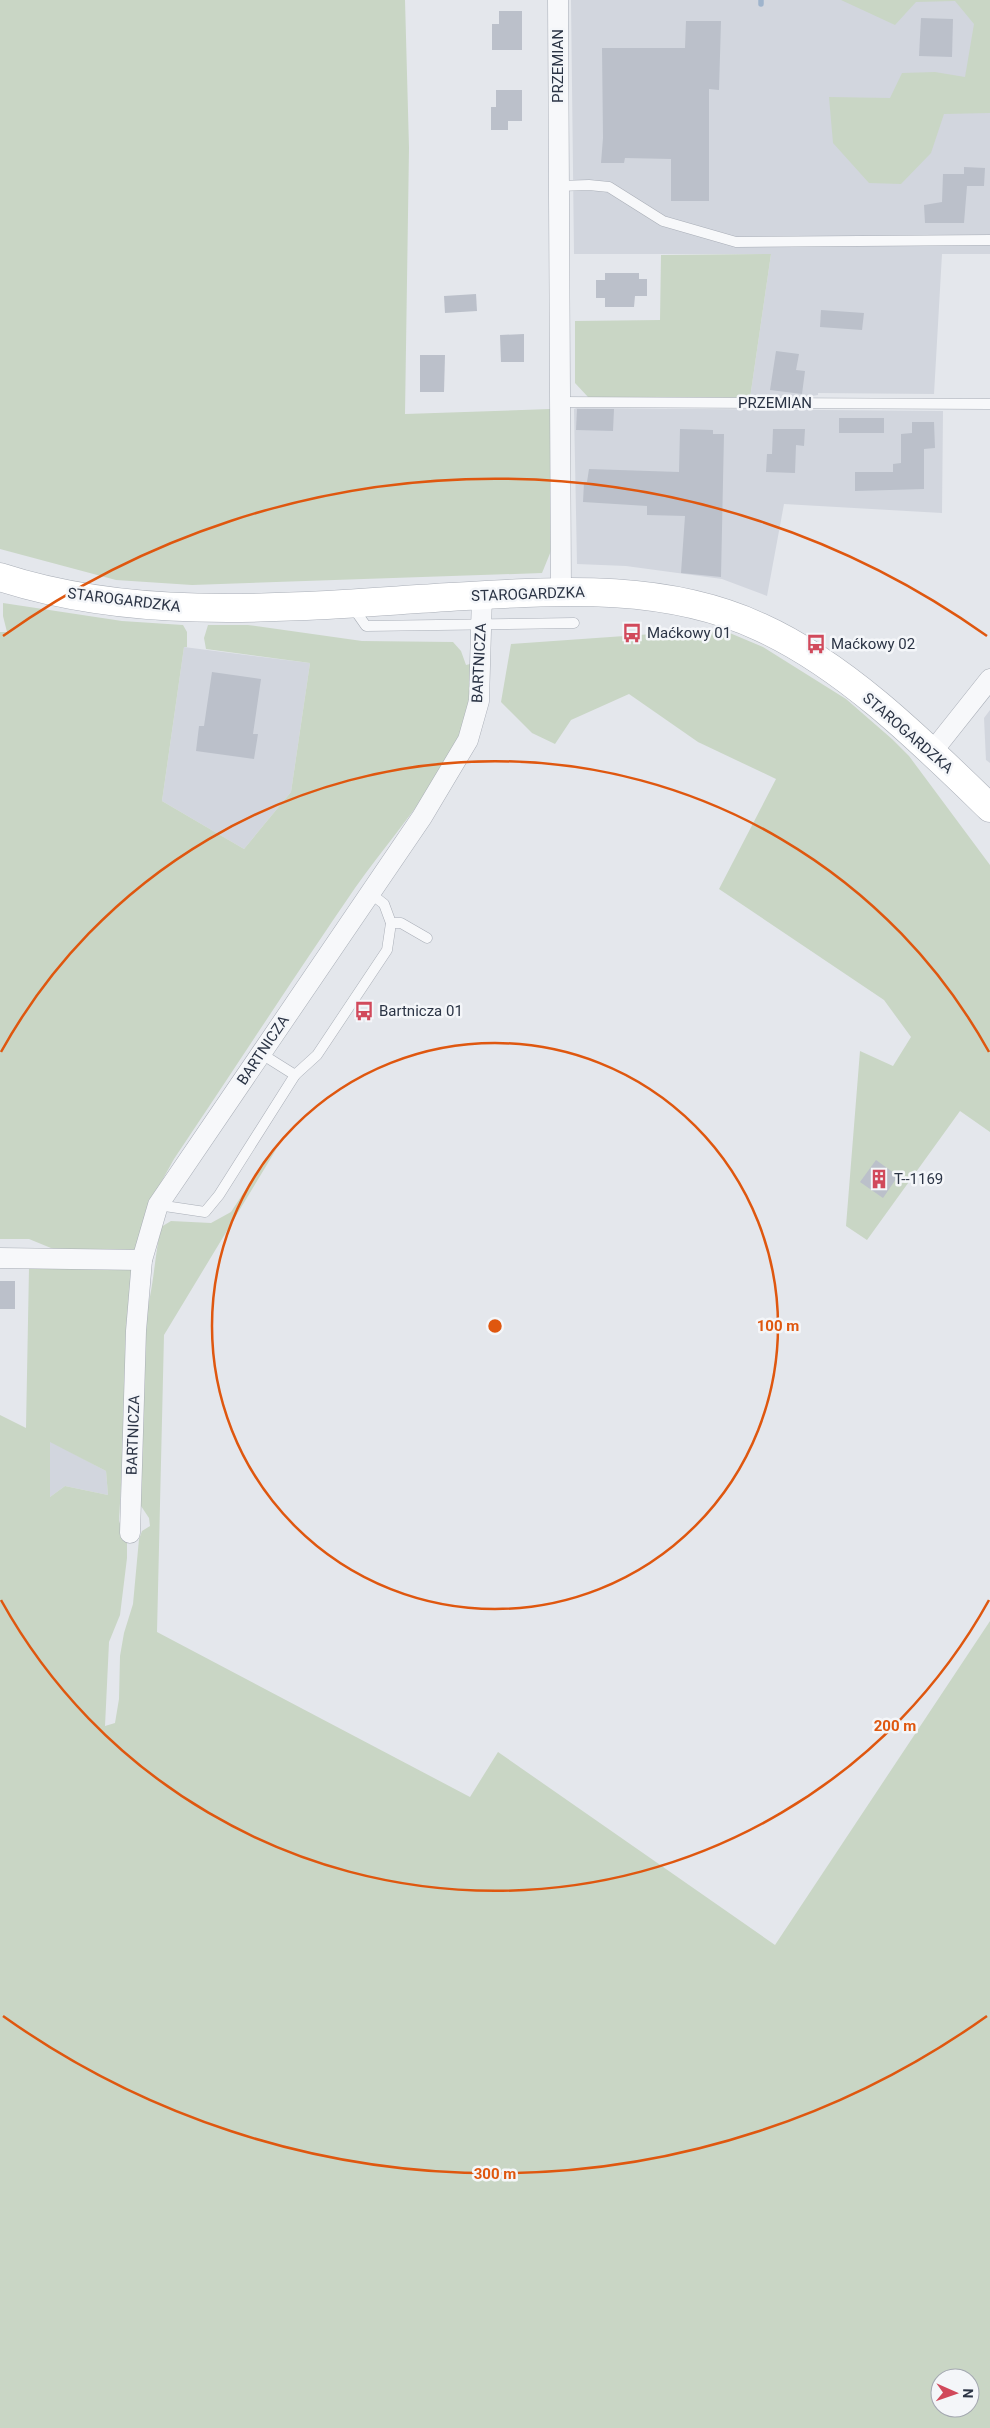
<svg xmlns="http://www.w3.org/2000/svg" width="990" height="2428" font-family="Roboto,sans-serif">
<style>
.built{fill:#d2d6de}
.green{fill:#c9d6c5;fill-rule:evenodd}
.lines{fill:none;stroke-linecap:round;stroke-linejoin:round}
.stream{stroke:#9fb4cc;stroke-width:5.5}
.building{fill:#bbc0ca}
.lane-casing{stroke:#a9aeb7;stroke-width:11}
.street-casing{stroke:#a9aeb7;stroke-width:21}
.secondary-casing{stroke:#a9aeb7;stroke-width:29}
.lane{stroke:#f7f8fa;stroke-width:10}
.street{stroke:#f7f8fa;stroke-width:20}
.secondary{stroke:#fff;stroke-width:28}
.ring{fill:none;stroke:#df570f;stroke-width:2.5}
.labels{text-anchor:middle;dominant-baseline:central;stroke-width:5;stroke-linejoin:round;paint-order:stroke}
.street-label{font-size:15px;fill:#2b3445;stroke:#f4f6f9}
.poi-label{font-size:15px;fill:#2b3445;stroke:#f4f6f9;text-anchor:start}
.centre{fill:#df570f;stroke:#f4f6f9;stroke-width:2.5}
.ring-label{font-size:15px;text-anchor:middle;font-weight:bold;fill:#df570f;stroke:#f4f6f9;stroke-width:5;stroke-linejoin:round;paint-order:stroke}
</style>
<rect width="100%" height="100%" fill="#e4e7ec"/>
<g class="built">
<path d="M571 0H990V254H942L934 394 818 393V395L800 398H750L771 254H574Z"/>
<path d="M577 408 943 411 942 513 784 504 767 596 722 579 626 566 577 564 574 409Z"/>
<path d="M184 647 310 663 291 792 244 849 162 801Z"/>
<path d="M990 710V763L986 760 984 718Z"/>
<path d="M50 1441 106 1471 108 1495 65 1486 50 1497Z"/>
</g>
<g class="green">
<path d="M0 0H405L409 148 405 414 550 409 553 546 542 573 192 585 116 580 0 549Z"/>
<path d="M841 0H990V113L944 114 931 153 901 184 869 183 833 143 829 97 890 98 902 73 935 72 965 77 974 24 955 1 916 2 895 25Z"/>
<path d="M771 254 750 398 588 397 575 383V321L660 320 661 255Z"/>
<path d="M3 603 122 621 183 625 187 632V647H184L162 801 244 849 291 792 310 663 206 649 204 638 208 625H248L362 641 453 642 461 651 466 665 470 664C470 685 470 709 462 728 440 785 390 838 355 888 294 977 235 1068 174 1159L154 1195 135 1253 68 1255 29 1239H0V632H7L3 616Z"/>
<path d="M725 631 763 647 846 699 892 739 909 756 990 865V1132L960 1111 867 1240 846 1226 860 1051 893 1066 911 1037 884 1000 719 889 776 779 698 742 629 694 571 720 555 744 532 733 501 702 511 644 667 633Z"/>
<path d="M277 1148 164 1335 157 1632 470 1797 498 1752 775 1945 990 1621V2428H0V1415L26 1428 29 1268 133 1270 119 1521 127 1542V1558L120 1615 109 1642 105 1726 115 1723 119 1699 120 1656 124 1633 133 1604 139 1539 142 1531 150 1526 149 1518 139 1503 144 1320C154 1290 154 1258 161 1227L171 1221 211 1223 231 1212 263 1163ZM50 1442 106 1471 108 1495 65 1486 50 1497ZM940 2378H970V2408H940Z"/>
</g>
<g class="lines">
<path class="stream" d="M761 4V0"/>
</g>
<g class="building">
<path d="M499 11H522V50H492V24H499Z"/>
<path d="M921 18 953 19 952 57 919 56Z"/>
<path d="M686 21H721L719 90 709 89V201H671V159L625 158 624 163H601L603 138 602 48H685Z"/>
<path d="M496 90H522V121H508V130H491V107H496Z"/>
<path d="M964 167 985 168 984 186H967L964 223H925L924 205 942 202 943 174H964Z"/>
<path d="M605 273H639V279H647V296H635L634 307H605V298H596V280H605Z"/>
<path d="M476 294 477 311 445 313 444 296Z"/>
<path d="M821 310 864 313 862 330 820 327Z"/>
<path d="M524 334V362H501L500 335Z"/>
<path d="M776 351 799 354 796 370 805 371 802 394 770 390Z"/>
<path d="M420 355H445L444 392H420Z"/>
<path d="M577 409H614L613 431 576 430Z"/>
<rect x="839" y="418" width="45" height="15"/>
<path d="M912 422H934L935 448 924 449V489L855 491V472H893V464L901 463V434L912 433Z"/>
<path d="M680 429 713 430V434H724L721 577 681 573 685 516 647 515V506L583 502 584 482H587L589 469 679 472Z"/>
<path d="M773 429H805L804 446 796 445 795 473 766 472 767 454H772Z"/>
<path d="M212 672 261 679 253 734H258L254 759 196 751 199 726H204Z"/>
<path d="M876 1160 898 1176 883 1198 860 1182Z"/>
<rect x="0" y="1281" width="15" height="28"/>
</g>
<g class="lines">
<defs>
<g id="lane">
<path d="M559 186 589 185 609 187 663 221 736 242 990 240"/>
<path d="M559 402 990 404"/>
<path d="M352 606 366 626 574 623"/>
<path d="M391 923H401L427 938"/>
<path d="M260 1053 295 1075"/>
<path d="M158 1205 205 1212 219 1195 295 1075 317 1055 387 950 391 923 384 904 370 893"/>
</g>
<g id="street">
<path d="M558 0 561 592"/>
<path d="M932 752 990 679"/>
<path d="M0 1258 142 1260"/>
<path d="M130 1533 136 1331 142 1260 158 1205 422 817 468 740 479 701 482 595"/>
</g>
<path id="secondary" d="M0 577C145 624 301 606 450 597 554 591 663 582 760 627 846 666 923 743 990 808"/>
</defs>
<use href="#lane" class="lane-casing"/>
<use href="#street" class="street-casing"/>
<use href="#secondary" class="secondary-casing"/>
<use href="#lane" class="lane"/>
<use href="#street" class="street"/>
<use href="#secondary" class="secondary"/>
</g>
<g class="ring">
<circle cx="495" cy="1326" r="283"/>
<path d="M989 1600A565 565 0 0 1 1 1600M1 1052A565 565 0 0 1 989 1052"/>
<path d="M987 2016A848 848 0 0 1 3 2016M3 636A848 848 0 0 1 987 636"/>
</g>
<defs>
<symbol id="bus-bare" viewBox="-9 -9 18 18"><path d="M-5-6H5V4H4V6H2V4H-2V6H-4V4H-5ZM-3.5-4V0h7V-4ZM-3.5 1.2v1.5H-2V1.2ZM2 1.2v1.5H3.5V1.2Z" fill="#d1495b" stroke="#f4f6f9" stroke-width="2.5" paint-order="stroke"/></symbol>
<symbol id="building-bare" viewBox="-9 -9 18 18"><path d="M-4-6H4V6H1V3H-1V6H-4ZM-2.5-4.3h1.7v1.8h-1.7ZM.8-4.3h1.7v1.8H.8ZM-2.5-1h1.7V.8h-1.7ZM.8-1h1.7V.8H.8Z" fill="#d1495b" stroke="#f4f6f9" stroke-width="2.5" paint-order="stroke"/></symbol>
</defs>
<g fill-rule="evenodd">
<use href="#bus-bare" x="618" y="619" width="28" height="28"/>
<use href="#bus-bare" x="802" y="630" width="28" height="28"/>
<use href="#bus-bare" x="350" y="997" width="28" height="28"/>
<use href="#building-bare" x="865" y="1165" width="28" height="28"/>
</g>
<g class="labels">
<g class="street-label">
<text transform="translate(558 66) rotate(-90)">PRZEMIAN</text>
<text x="775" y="403">PRZEMIAN</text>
<text transform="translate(528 594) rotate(-2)">STAROGARDZKA</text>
<text transform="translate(124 600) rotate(7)">STAROGARDZKA</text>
<text transform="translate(479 663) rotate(-87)">BARTNICZA</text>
<text transform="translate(908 733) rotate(41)">STAROGARDZKA</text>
<text transform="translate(263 1050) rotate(-56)">BARTNICZA</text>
<text transform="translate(133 1435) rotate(-88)">BARTNICZA</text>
</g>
<g class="poi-label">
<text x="647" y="633">Maćkowy 01</text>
<text x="831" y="644">Maćkowy 02</text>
<text x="379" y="1011">Bartnicza 01</text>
<text x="894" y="1179">T--1169</text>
</g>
</g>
<circle cx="495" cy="1326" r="8" class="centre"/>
<g class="ring-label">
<text x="778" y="1331">100 m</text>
<text x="895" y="1731">200 m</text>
<text x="495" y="2179">300 m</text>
</g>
<g transform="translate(955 2393) rotate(92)"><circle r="24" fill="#f4f6f9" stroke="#a4a8b1"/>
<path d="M0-4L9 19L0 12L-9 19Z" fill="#d1495b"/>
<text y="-8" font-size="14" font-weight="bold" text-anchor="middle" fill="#2b3445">N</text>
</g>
</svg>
